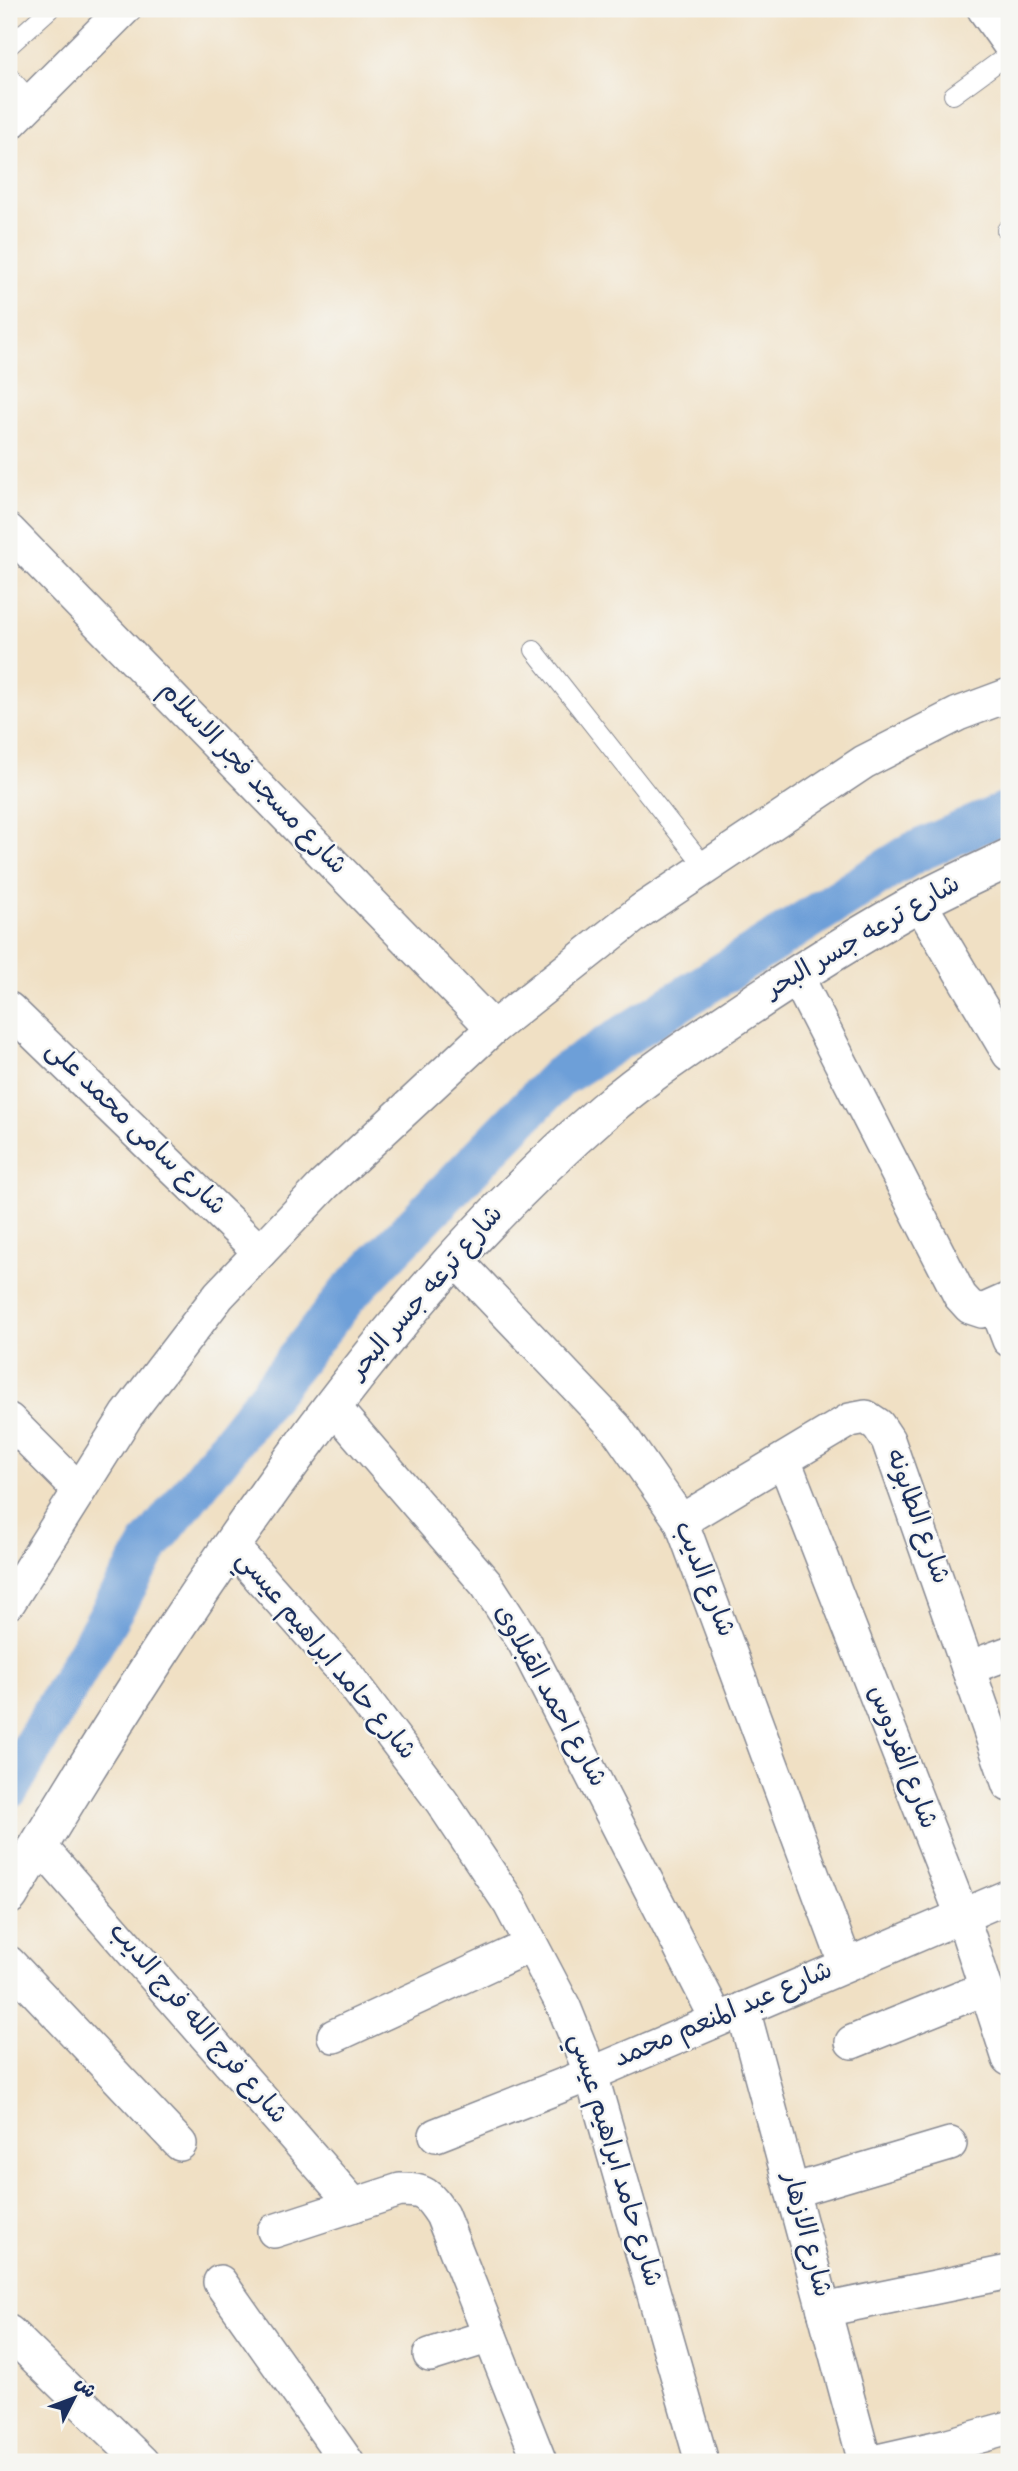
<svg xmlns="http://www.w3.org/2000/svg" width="1018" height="2471" font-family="'Gochi Hand','Playpen Sans Arabic',sans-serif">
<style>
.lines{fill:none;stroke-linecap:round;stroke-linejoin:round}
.canal{stroke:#6d9fd8;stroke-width:42}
.service-casing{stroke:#868891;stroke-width:20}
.minor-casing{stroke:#868891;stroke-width:36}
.tertiary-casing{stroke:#868891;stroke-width:41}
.service{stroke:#fff;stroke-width:18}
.minor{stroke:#fff;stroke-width:33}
.tertiary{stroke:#fff;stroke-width:38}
.labels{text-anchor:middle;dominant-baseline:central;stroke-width:5;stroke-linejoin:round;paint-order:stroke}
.street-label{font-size:26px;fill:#1b2f5e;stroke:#f6f6f2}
</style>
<rect width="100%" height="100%" fill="#f6f6f2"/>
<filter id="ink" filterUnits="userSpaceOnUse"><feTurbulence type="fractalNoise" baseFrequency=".0143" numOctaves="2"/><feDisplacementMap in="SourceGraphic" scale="14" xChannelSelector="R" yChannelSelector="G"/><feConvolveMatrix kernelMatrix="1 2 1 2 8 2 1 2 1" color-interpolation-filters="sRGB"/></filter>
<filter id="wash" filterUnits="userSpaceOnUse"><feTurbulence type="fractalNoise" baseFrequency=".00686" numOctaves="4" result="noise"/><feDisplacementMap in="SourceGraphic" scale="28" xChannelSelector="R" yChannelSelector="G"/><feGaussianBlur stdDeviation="1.57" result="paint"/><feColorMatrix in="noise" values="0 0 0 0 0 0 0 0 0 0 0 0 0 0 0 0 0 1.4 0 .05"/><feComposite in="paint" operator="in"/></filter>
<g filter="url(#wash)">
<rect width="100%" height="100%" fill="#f0e0c4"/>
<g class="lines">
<path class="canal" d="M9 1788 150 1545 349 1293 559 1077 913 853 1009 811"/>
</g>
</g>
<g filter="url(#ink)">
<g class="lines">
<defs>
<g id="service">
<path d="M9 46 50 9"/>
<path d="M9 76 31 101"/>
<path d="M953 95 1009 54"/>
<path d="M1006 230 1009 228"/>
<path d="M534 650 706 868"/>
</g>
<g id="minor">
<path d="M984 9 1009 44"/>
<path d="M9 124 124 9"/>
<path d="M9 531 493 1028"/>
<path d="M919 902 1009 1054"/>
<path d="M796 975 960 1296 970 1307 982 1311 1009 1299"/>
<path d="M9 1009 260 1252"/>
<path d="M454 1258 616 1428 681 1521 846 1965"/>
<path d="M996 1306 1009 1340"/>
<path d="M332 1405 487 1585 524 1642 717 2019"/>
<path d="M9 1420 79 1490"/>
<path d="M784 1460 962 1915 1009 2059"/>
<path d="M681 1521 850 1420 866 1417 878 1425 888 1440 1009 1785"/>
<path d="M230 1544 345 1673 442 1802 510 1904 564 2007 591 2074 702 2462"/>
<path d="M9 1602 127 1415 219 1295 324 1185 493 1028 642 910 864 762 958 714 1009 695"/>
<path d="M968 1668 1009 1653"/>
<path d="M39 1845 354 2205"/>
<path d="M9 1963 180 2144"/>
<path d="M743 2009 865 2462"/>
<path d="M334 2036 531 1945"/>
<path d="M852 2042 986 1988"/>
<path d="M436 2135 591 2074 1009 1896"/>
<path d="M792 2191 950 2144"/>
<path d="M274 2231 400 2190C425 2190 428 2194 442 2215L540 2462"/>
<path d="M220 2282 347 2462"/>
<path d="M824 2310 1009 2272"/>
<path d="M9 2332 142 2462"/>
<path d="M430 2355 490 2336"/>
<path d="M873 2462 948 2445 1009 2428"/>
</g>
<path id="tertiary" d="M9 1895C100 1743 194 1593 299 1451 389 1328 488 1211 604 1111 645 1076 690 1046 735 1016 794 976 854 938 917 903 946 887 978 873 1009 858"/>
</defs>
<use href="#service" class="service-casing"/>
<use href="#minor" class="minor-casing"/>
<use href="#tertiary" class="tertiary-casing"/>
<use href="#service" class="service"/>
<use href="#minor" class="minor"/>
<use href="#tertiary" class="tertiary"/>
</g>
</g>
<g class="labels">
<g class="street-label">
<text transform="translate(251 780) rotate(46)">شارع مسجد فجر الاسلام</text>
<text transform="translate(864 939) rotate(-30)">شارع ترعه جسر البحر</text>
<text transform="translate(134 1130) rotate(44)">شارع سامى محمد على</text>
<text transform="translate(428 1294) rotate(-49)">شارع ترعه جسر البحر</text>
<text transform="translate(915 1517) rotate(70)">شارع الطابونه</text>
<text transform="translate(702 1580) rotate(68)">شارع الديب</text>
<text transform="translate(324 1657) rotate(50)">شارع حامد ابراهيم عيسي</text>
<text transform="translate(548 1697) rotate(61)">شارع احمد القبلاوى</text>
<text transform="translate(900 1758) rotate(69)">شارع الفردوس</text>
<text transform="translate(724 2017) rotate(-23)">شارع عبد المنعم محمد</text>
<text transform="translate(196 2025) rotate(49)">شارع فرج الله فرج الديب</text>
<text transform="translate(613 2161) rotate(73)">شارع حامد ابراهيم عيسي</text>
<text transform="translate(804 2235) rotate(75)">شارع الازهار</text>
</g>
</g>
<rect width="1018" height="2471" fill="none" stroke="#f6f6f2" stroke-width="35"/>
<g transform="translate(74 2398) rotate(48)" stroke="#f6f6f2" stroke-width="5" paint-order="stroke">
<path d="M0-5L12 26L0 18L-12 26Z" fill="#1b2f5e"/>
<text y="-10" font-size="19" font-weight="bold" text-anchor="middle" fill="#1b2f5e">ش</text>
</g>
</svg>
